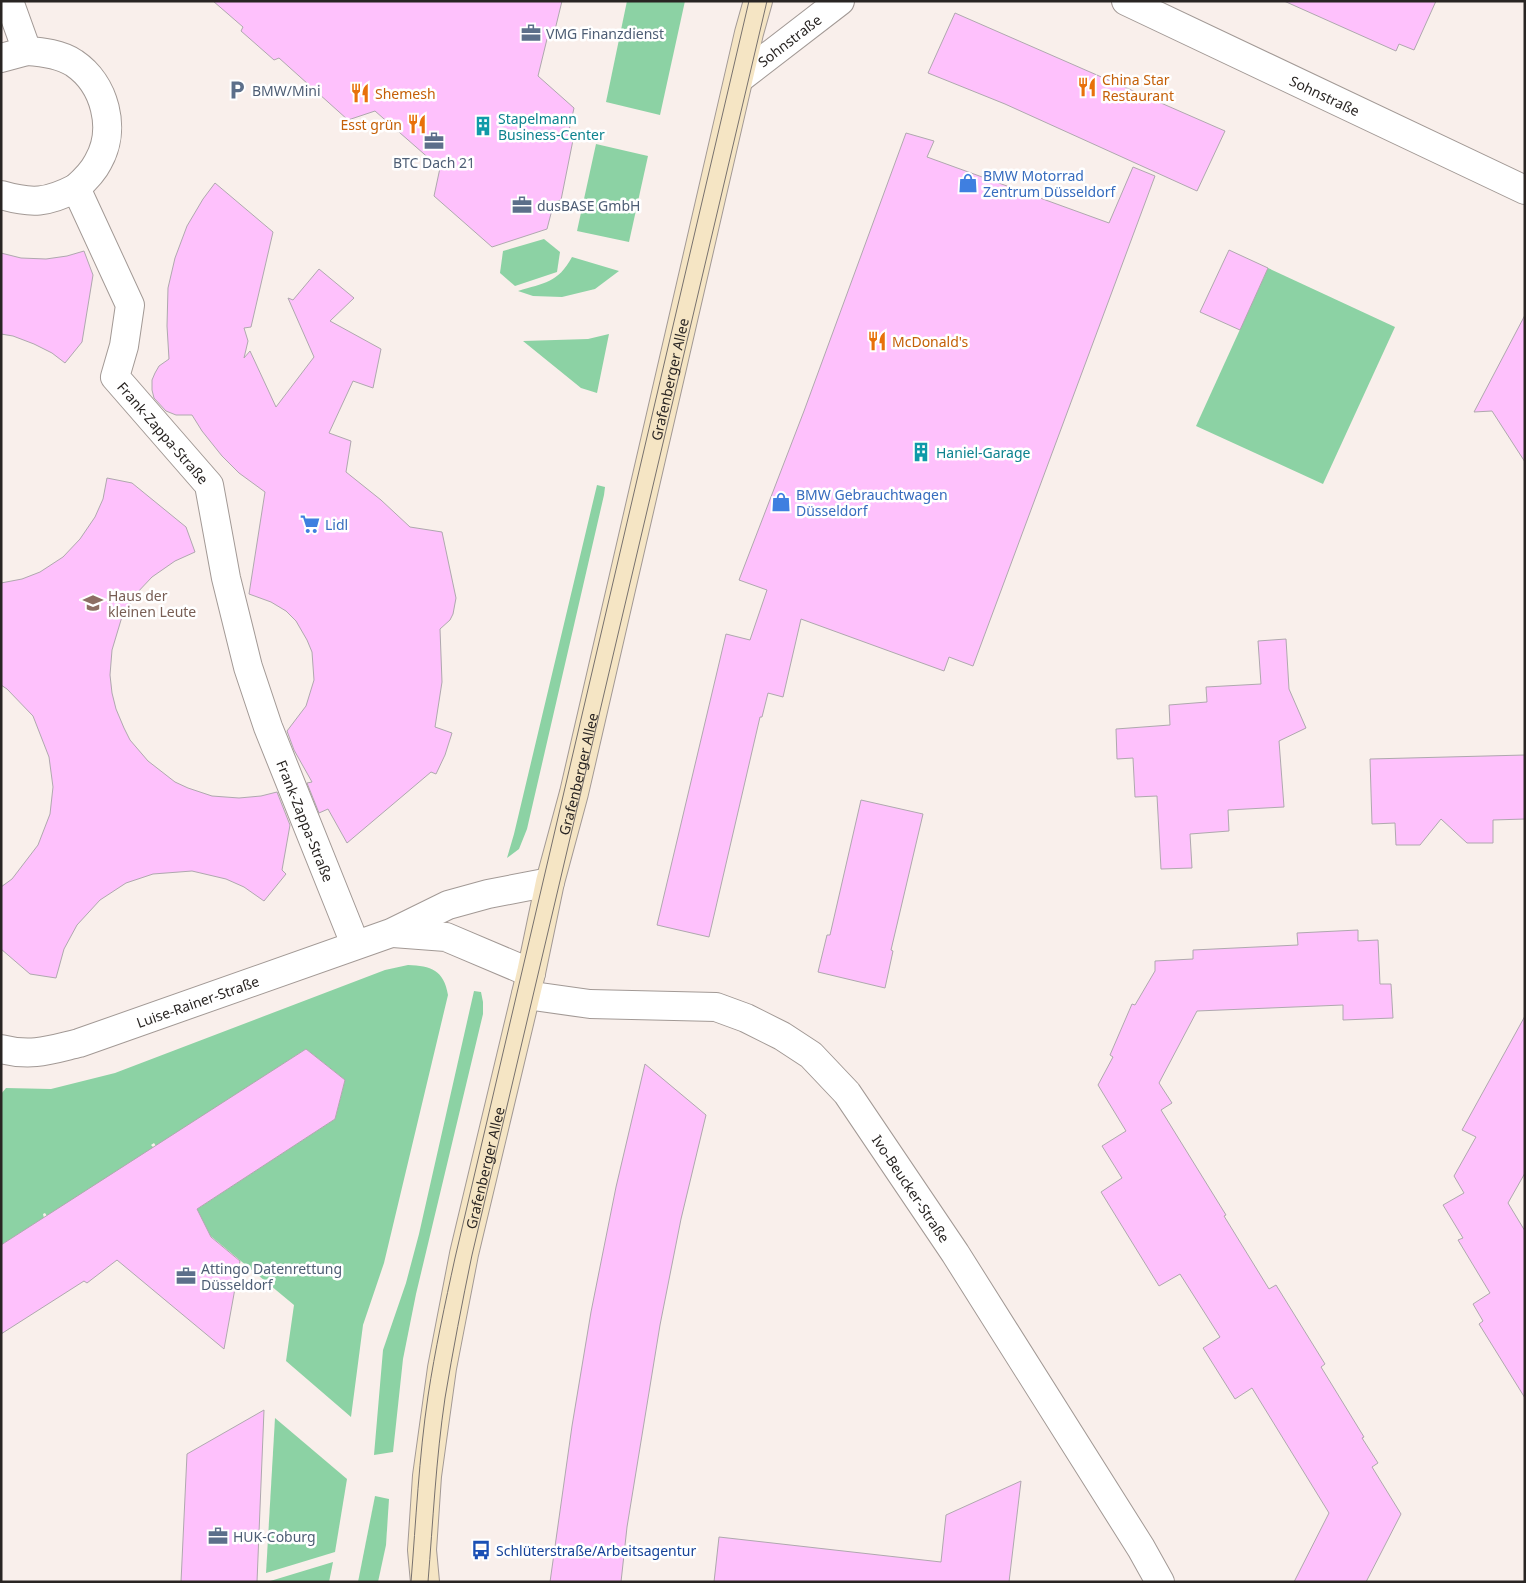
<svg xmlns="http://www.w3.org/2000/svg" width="1526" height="1583" font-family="'Noto Sans',sans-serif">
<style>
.green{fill:#8cd2a4}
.building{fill:#fec1fc;stroke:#afa8ae}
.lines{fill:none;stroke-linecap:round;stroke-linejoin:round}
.street-casing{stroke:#a29995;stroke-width:30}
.secondary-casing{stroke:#a29995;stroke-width:30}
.street{stroke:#fff;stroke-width:28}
.secondary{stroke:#f5e5c4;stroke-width:28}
.tram{stroke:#77716e;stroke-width:1}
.labels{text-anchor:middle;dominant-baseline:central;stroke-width:5;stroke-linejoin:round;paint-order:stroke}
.service-label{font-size:14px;fill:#4e5e75;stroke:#fff;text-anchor:start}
.street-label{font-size:14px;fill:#292523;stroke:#fff}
.food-label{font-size:14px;fill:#c56008;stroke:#fff;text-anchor:start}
.culture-label{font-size:14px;fill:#0d838f;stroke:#fff;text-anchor:start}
.shop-label{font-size:14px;fill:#366cbe;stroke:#fff;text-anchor:start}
.education-label{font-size:14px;fill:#785e54;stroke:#fff;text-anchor:start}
.transit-label{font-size:14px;fill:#164399;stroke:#fff;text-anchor:start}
</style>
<rect width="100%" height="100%" fill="#f9efeb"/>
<g class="green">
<path d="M627 1H685L660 115 606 102Z"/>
<path d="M596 144 648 156 629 242 577 231Z"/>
<path d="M544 239 560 252 557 272 515 286 500 273 503 251Z"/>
<path d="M572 257 619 271 595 289 562 297 533 296 518 291C544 283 558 283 572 257Z"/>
<path d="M1268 268 1395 327 1323 484 1196 426Z"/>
<path d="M609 334 597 393 581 388 523 341 588 339Z"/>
<path d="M597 485 605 487 604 495 527 829 519 849 507 858 514 834Z"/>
<path d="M408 965C431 966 444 970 448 995L384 1263 363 1325 351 1417 286 1361 294 1305 195 1223 197 1209 335 1119 345 1080 306 1049 156 1146 154 1143 151 1145 154 1148 47 1216 45 1213 43 1214 44 1218 1 1245V1094L6 1088 51 1089 115 1073 385 970Z"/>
<path d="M474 991 481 992 483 1002V1014L416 1294 403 1359 393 1452 374 1455 383 1350 406 1283 419 1234Z"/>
<path d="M275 1418 347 1479 335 1552 266 1573Z"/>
<path d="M375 1496 389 1499 386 1545 378 1582H358Z"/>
<path d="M333 1562 329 1582H267Z"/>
</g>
<g class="building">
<path d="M213 1H562L553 38 547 39 538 76 574 108 568 135 573 140 561 200 554 202 547 229 492 247 434 196 440 168 375 111 348 120 279 58 274 60 241 31 243 27Z"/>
<path d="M1284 1H1436L1414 50 1399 44 1396 51Z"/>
<path d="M955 13 1225 131 1197 191 1005 104 928 73Z"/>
<path d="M906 133 934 141 927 157 1109 223 1133 167 1155 176 973 666 949 657 944 671 801 619 783 697 768 693 762 717H760L709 937 657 925 726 634 750 640 767 590 739 580 804 411Z"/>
<path d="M215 183 273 232 251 327 244 328 248 341 244 358 250 351 276 407 314 357 288 298 293 300 319 269 354 298 330 321 381 349 373 388 353 381 329 433 351 441 346 472 381 500 410 527 442 532 456 598 453 614 450 620 440 629 442 682 435 727 452 733 445 755 436 774 431 772 347 843 328 809 319 813 307 783 312 782 294 750 287 731 306 706 314 680 312 652 307 640 296 621 286 611 271 602 249 594 265 492 239 473 222 456 202 431 192 415H176L166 411 154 398 152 390V380L155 373 159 366 169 359 167 326 168 288 175 258 187 226 203 199Z"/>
<path d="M1229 250 1268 268 1240 330 1200 312Z"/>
<path d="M84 251 93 275 82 342 65 363 52 353 34 344 13 336 1 334V253L21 258 46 259 67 256Z"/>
<path d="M1525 315V462L1492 411 1474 412Z"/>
<path d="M107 478 132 483 186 527 195 552 175 561 152 577 135 595 121 620 112 650 110 675 112 693 116 709 124 728 130 740 148 761 175 782 188 788 212 796 239 798 261 796 277 792 290 825 282 870 286 874 264 901 244 887 226 879 192 871 153 874 126 883 100 900 77 925 64 949 56 978 30 974 1 949V887L12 879 38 845 50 814 53 787 49 757 33 716 7 689 1 685V583L22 579 40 572 63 557 80 539 95 517 103 499Z"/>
<path d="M1286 639 1289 689 1306 728 1279 741 1284 807 1228 810 1229 831 1190 834 1192 868 1161 869 1157 796 1135 797 1133 758 1117 759 1116 729 1170 725 1169 705 1207 702 1206 687 1261 684 1258 641Z"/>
<path d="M1525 755V819L1493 820V843H1467L1441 819 1420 845H1396L1395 823 1372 824 1370 759Z"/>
<path d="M861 800 923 814 891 950 893 951 885 988 818 972 827 935H830Z"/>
<path d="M1358 930V941L1378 940 1380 984H1391L1393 1018 1343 1020V1005L1197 1011 1159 1083 1172 1103 1161 1110 1226 1215 1224 1216 1269 1289 1276 1285 1325 1364 1321 1367 1364 1437 1362 1438 1378 1463 1372 1467 1401 1514 1366 1582H1294L1329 1513 1252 1388 1235 1399 1203 1348 1220 1337 1180 1274 1159 1286 1101 1192 1122 1178 1102 1146 1126 1131 1098 1085 1113 1057 1110 1055 1132 1004 1135 1005 1155 971V961L1193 959V950L1298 945 1297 933Z"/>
<path d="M1525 1016V1173L1508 1203 1525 1231V1398L1479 1324 1483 1321 1473 1304 1490 1293 1458 1240 1463 1238 1443 1205 1464 1193 1454 1176 1476 1137 1462 1130Z"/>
<path d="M306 1049 345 1080 335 1119 197 1209 211 1237 240 1261 224 1349 117 1260 87 1283 84 1281 1 1334V1245Z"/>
<path d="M645 1064 706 1115 681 1219 660 1325 627 1527 621 1582H550L572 1426 591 1312 616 1187Z"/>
<path d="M264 1410 257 1582H181L187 1454Z"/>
<path d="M1021 1481 1009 1582H714L719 1537 941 1562 946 1515Z"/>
</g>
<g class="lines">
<defs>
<g id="street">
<path id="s1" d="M9 1 27 51C43 52 60 54 74 63 105 84 117 129 98 162 93 172 85 180 76 188L130 305 124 346 115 377 209 485 226 578 248 667 268 727 355 944"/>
<path id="s2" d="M1126 1 1525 190"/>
<path d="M1 58 27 51"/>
<path id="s3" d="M740 78 840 1"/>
<path d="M1 195C32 204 47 203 76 188"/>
<path d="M393 933 446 937 531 973"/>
<path id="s4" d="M526 995 590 1004 716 1007 746 1018 782 1036 811 1055 847 1093 955 1253 1141 1548 1160 1582"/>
<path id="s5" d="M1 1049C32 1057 50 1050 79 1043L391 933 448 905 488 894 550 882"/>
</g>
<g id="secondary">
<path id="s6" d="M425 1582 422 1550 427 1476 442 1368 464 1254 531 973 550 882 574 793 749 33 758 1"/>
</g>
</defs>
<use href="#street" class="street-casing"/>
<use href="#secondary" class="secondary-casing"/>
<use href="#street" class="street"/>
<use href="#secondary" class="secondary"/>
<g class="tram">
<path d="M411 1582C416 1520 419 1457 428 1396 435 1350 445 1304 455 1258L749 1"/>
<path d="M428 1582C433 1521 436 1459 445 1398 453 1350 462 1303 472 1255L767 1"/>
</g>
</g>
<defs>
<symbol id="office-bare" viewBox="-9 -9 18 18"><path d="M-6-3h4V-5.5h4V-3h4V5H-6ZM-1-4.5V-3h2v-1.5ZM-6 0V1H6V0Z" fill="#5c6f8a" stroke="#fff" stroke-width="2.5" paint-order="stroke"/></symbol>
<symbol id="restaurant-bare" viewBox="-9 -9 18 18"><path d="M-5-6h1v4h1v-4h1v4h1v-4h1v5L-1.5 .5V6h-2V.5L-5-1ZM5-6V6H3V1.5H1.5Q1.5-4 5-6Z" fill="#e8710a" stroke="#fff" stroke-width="2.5" paint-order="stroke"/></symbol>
<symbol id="parking-bare" viewBox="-9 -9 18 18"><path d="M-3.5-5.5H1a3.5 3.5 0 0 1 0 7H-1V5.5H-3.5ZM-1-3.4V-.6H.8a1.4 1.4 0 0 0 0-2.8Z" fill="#5c6f8a" stroke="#fff" stroke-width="2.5" paint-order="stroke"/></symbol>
<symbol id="building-bare" viewBox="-9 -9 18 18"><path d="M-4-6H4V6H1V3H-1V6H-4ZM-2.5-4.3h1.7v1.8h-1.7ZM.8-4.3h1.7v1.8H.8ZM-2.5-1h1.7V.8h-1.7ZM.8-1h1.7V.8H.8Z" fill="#0f9aa8" stroke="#fff" stroke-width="2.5" paint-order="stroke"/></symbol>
<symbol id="shop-bare" viewBox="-9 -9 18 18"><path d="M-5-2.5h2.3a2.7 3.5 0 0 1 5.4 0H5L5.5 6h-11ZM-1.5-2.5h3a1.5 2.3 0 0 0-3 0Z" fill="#3f7fe0" stroke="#fff" stroke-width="2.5" paint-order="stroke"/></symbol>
<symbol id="supermarket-bare" viewBox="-9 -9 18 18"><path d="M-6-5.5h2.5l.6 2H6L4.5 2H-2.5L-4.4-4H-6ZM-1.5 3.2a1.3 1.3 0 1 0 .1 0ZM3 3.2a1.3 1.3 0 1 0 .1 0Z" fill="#3f7fe0" stroke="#fff" stroke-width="2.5" paint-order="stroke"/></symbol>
<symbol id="school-bare" viewBox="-9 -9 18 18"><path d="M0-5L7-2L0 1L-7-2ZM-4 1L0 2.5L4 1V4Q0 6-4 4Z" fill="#8d6e63" stroke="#fff" stroke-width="2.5" paint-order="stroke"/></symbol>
<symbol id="bus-bare" viewBox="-9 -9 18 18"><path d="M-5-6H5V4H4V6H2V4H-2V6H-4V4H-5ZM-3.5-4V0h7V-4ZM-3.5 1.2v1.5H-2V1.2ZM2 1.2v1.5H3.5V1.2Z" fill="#1a4fb4" stroke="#fff" stroke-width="2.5" paint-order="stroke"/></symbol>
</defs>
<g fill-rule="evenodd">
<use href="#office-bare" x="517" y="19" width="28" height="28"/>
<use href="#restaurant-bare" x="1073" y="73" width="28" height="28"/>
<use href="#parking-bare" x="223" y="76" width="28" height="28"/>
<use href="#restaurant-bare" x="346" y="79" width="28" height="28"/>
<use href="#restaurant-bare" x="403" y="110" width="28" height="28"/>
<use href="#building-bare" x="469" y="112" width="28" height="28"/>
<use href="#office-bare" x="420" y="127" width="28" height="28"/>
<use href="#shop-bare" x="954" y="169" width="28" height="28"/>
<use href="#office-bare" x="508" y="191" width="28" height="28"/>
<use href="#restaurant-bare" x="863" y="327" width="28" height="28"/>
<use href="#building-bare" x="907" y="438" width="28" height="28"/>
<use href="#shop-bare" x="767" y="488" width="28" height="28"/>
<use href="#supermarket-bare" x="296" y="510" width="28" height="28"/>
<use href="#school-bare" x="79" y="589" width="28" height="28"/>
<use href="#office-bare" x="172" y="1262" width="28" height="28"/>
<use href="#office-bare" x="204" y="1522" width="28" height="28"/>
<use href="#bus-bare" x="467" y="1536" width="28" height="28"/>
</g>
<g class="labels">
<g class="service-label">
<text x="546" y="33">VMG Finanzdienst</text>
<text x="252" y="90">BMW/Mini</text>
<text x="434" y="162" text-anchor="middle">BTC Dach 21</text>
<text x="537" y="205">dusBASE GmbH</text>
<text x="201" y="1268">Attingo Datenrettung<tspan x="201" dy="16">Düsseldorf</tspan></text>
<text x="233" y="1536">HUK-Coburg</text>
</g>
<g class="street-label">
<text stroke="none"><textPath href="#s3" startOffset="62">Sohnstraße</textPath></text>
<text stroke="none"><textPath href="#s2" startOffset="220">Sohnstraße</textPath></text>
<text stroke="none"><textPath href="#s6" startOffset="1230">Grafenberger Allee</textPath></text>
<text stroke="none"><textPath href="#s1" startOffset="524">Frank-Zappa-Straße</textPath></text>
<text stroke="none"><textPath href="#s6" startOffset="825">Grafenberger Allee</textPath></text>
<text stroke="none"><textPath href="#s1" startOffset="944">Frank-Zappa-Straße</textPath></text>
<text stroke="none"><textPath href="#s5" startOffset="205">Luise-Rainer-Straße</textPath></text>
<text stroke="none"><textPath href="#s6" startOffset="420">Grafenberger Allee</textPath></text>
<text stroke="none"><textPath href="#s4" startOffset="465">Ivo-Beucker-Straße</textPath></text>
</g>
<g class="food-label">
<text x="1102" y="79">China Star<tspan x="1102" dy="16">Restaurant</tspan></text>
<text x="375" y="93">Shemesh</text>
<text x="402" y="124" text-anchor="end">Esst grün</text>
<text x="892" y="341">McDonald's</text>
</g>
<g class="culture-label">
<text x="498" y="118">Stapelmann<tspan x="498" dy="16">Business-Center</tspan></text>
<text x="936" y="452">Haniel-Garage</text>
</g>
<g class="shop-label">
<text x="983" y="175">BMW Motorrad<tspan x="983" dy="16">Zentrum Düsseldorf</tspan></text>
<text x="796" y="494">BMW Gebrauchtwagen<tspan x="796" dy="16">Düsseldorf</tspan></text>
<text x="325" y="524">Lidl</text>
</g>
<g class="education-label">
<text x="108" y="595">Haus der<tspan x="108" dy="16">kleinen Leute</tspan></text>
</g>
<g class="transit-label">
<text x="496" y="1550">Schlüterstraße/Arbeitsagentur</text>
</g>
</g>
<rect width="1526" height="1583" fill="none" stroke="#292523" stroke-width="5"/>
</svg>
